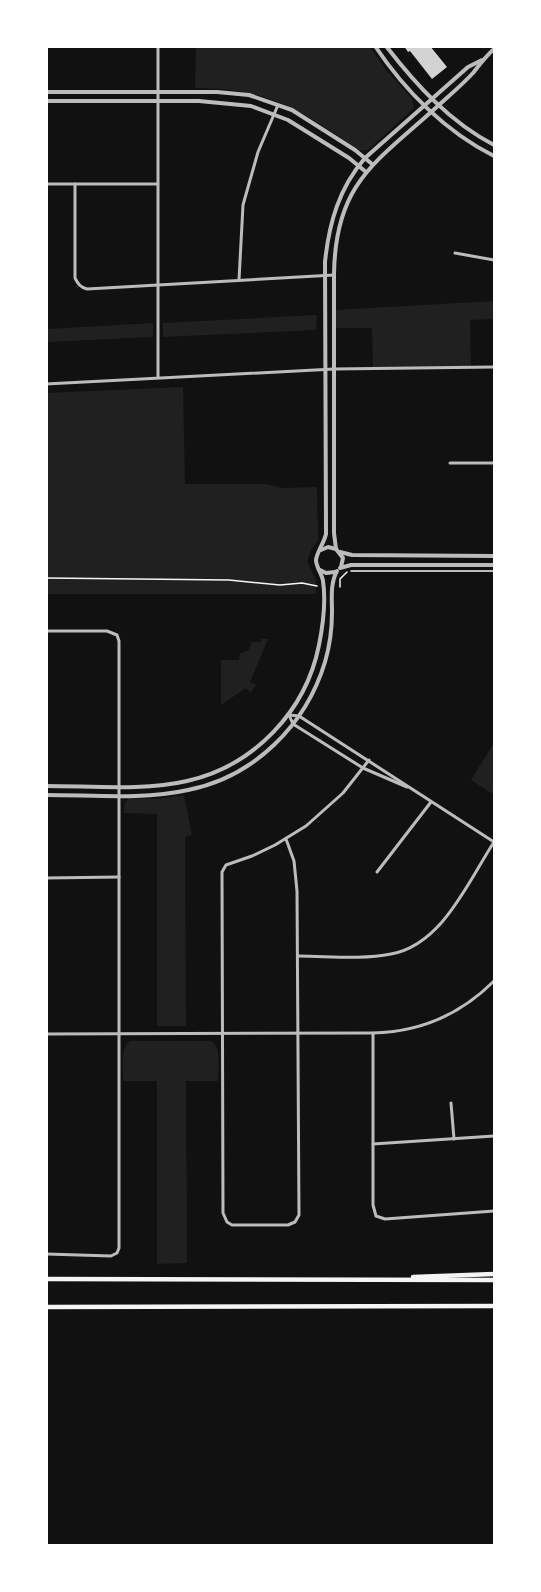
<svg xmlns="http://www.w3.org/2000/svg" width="541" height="1592" font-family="'Fira Sans Condensed',sans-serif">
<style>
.green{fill:#202020}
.building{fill:#d3d3d3}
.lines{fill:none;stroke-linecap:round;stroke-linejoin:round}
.path{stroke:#f5f5f5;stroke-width:1.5}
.minor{stroke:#bcbcbc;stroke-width:3}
.tertiary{stroke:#bcbcbc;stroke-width:4}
.primary{stroke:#f5f5f5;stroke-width:4.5}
</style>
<rect width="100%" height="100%" fill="#111"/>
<g class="green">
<path d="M196 47H370L387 71 412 99 414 108 368 150H359C300 110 270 88 195 88Z"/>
<path d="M494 301V319L470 320 471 368H373L372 328H334V310Z"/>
<path d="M317 315 316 330 163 337V323Z"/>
<path d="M153 323V337L47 342V329Z"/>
<path d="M183 387 185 484H265L283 488 317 487 318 541 311 550 307 561 316 580V594H47L46 393Z"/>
<path d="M261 639H268L250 682 256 685 250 693 246 688 221 705V660H239L240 654 249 650 252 642H261Z"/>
<path d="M494 743V795L471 780Z"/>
<path d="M184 795 192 835 185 837 186 1026H157V814L124 813 125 803 129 798 157 799Z"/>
<path d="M130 1041H211C222 1047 218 1069 218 1081H186L187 1263 157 1264V1081H123C124 1068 119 1049 130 1041Z"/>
</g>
<path class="building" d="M404 46H430L447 67 432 79 410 51 408 52Z"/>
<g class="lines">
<g class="path">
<path d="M351 571H494"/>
<path d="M46 578 229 580 280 585 302 583 317 586"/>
<path d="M340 587V579L347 572"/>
</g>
<g class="minor">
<path d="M158 46V377"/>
<path d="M46 184H157"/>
<path d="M75 184V278C78 284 80 287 87 289L334 275"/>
<path d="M455 253 494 260"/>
<path d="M239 280 243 205 258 152 278 105"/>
<path d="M46 384 334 369 494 367"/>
<path d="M450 463H494"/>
<path d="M46 631H107L117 635 119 641V1248L117 1253 111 1256 46 1254"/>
<path d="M289 715 299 716 494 842"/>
<path d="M289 715 293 724 363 768 407 787"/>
<path d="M286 839 294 861 297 891 299 1215 295 1222 288 1225H232L227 1222 223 1213 222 872 226 865 252 856 275 845 306 826 343 793 369 760"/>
<path d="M377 872 431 802"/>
<path d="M46 878 119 877"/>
<path d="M298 956C328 956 361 960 391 954 442 945 468 882 494 842"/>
<path d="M373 1033V1205L376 1216 385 1219 494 1211"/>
<path d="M46 1034 373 1033C420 1032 461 1014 494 981"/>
<path d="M451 1103 454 1139"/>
<path d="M373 1144 494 1136"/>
</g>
<g class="tertiary">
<path d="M375 46C405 91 446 132 494 156"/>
<path d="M386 46C417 86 450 122 494 145"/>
<path d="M46 92H217L249 95 292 110 355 150 372 164"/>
<path d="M46 101H199L251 106 288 120 349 158 366 172"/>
<path d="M336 549 334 533V275C335 181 377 162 440 104 451 94 463 84 473 73 480 64 486 56 494 49"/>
<path d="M321 550 328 547 336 549 343 558 341 567"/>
<path d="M340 552 352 555 494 556"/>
<path d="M340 568 351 565H494"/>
<path d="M320 570 326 573 335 572"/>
<path d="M46 786C92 786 144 791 187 781 254 766 306 711 319 645 323 625 326 601 323 581 322 574 316 567 316 560 317 552 324 543 326 534L325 262C329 223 339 188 365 158L468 67 482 60"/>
<path d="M46 795C93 795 143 800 188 790 254 777 306 725 325 662 330 645 332 629 332 612 332 598 330 584 337 571"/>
</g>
<g class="primary">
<path d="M413 1277 494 1274"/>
<path d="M46 1279 494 1280"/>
<path d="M46 1307 494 1306"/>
</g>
</g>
<rect width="541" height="1592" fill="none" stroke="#ffffff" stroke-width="96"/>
</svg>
